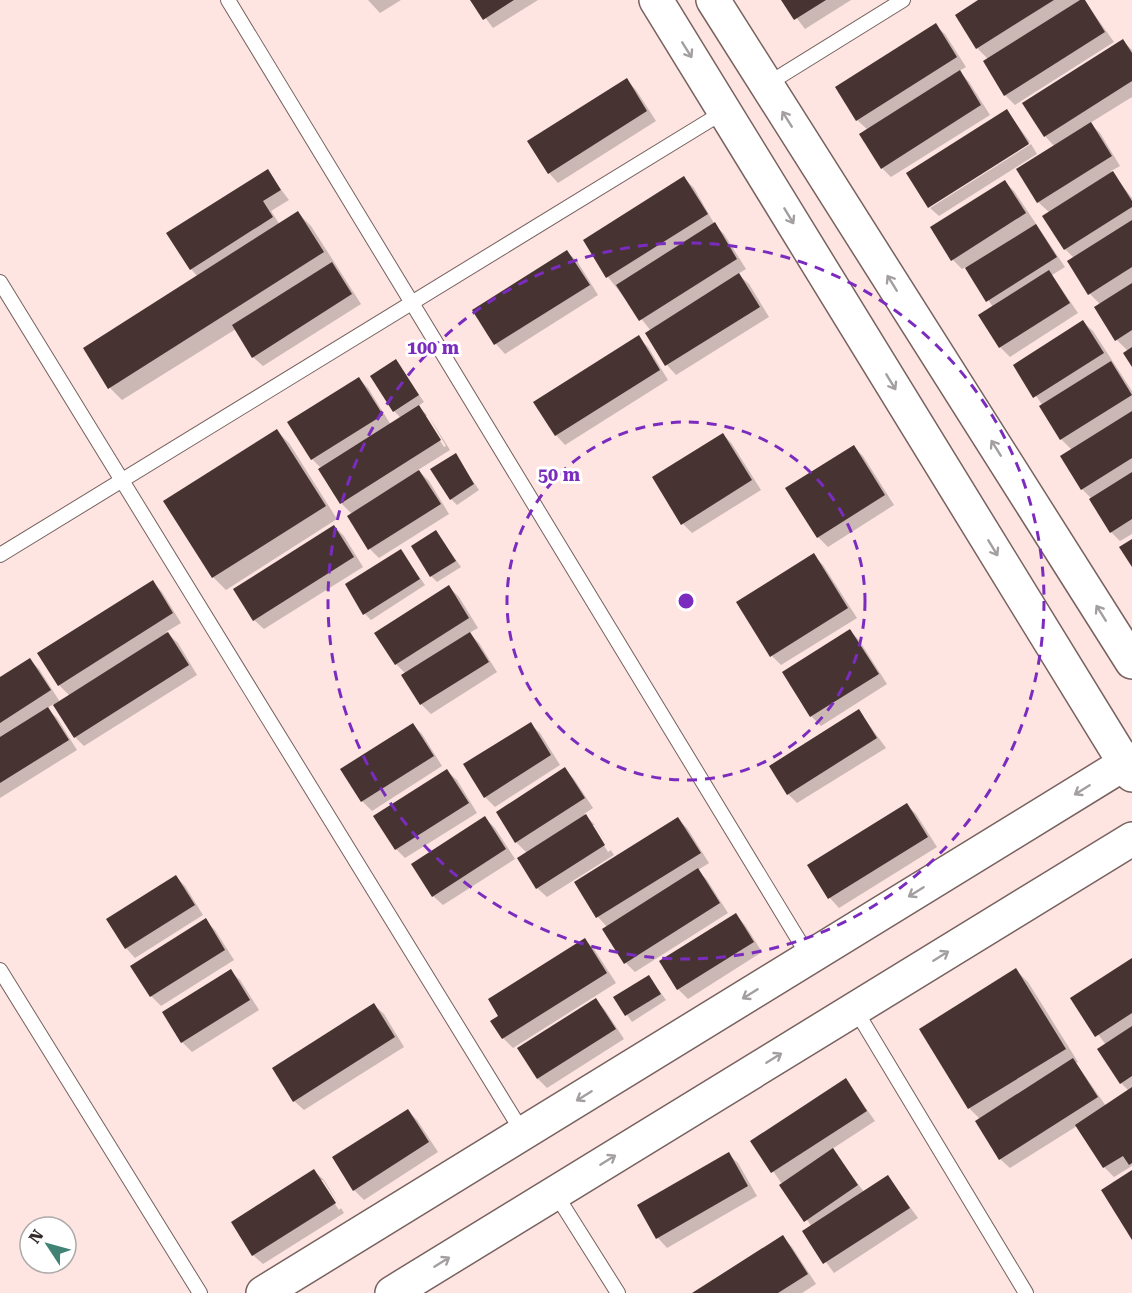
<svg xmlns="http://www.w3.org/2000/svg" width="1132" height="1293" font-family="'Roboto Serif',serif">
<style>
.shadow{fill:#0003;fill-rule:evenodd}
.building{fill:#473432}
.lines{fill:none;stroke-linecap:round;stroke-linejoin:round}
.lane-casing{stroke:#77625f;stroke-width:16}
.secondary-casing{stroke:#77625f;stroke-width:36}
.lane{stroke:#fff;stroke-width:14}
.secondary{stroke:#fff;stroke-width:33}
.oneway{stroke:#a39f9f}
.ring{fill:none;stroke:#7b2cbf;stroke-width:3;stroke-dasharray:10 8}
.centre{fill:#7b2cbf;stroke:#fff;stroke-width:3}
.ring-label{font-size:18px;text-anchor:middle;font-weight:bold;fill:#7b2cbf;stroke:#fff;stroke-width:6;stroke-linejoin:round;paint-order:stroke}
</style>
<rect width="100%" height="100%" fill="#fee5e1"/>
<g class="shadow">
<path d="M368 0H401L380 13Z"/>
<path d="M472 0H538L493 28Z"/>
<path d="M783 0H851L805 29Z"/>
<path d="M981 0H1084L1114 42 1015 105 1005 95 988 59 977 48 957 15Z"/>
<path d="M935 25 945 34 966 67 959 71 969 82 990 115 891 177 882 168 868 130 857 120 837 87Z"/>
<path d="M1123 41 1132 50V97L1090 123 1100 133 1120 166 1111 171 1132 198V364L1128 351 1117 340 1101 305 1090 294 1074 258 1065 249 1050 213 1038 202 1055 147 1045 136Z"/>
<path d="M627 80 636 90 656 121 558 183 549 173Z"/>
<path d="M1007 111 1030 142 929 205Z"/>
<path d="M1031 144 1037 154 939 216 930 208Z"/>
<path d="M267 171 289 200 271 211 280 225 298 213 311 226 361 304 263 366 253 357 236 329 122 400 110 388 198 277 191 269Z"/>
<path d="M684 178 694 188 715 225 724 234 746 269 738 274 749 284 769 317 676 375 667 365 647 334 651 331 608 277Z"/>
<path d="M1005 182 1014 191 1065 267 1052 275 1078 313 1010 357 1000 347 993 307 966 267 962 269 953 260Z"/>
<path d="M567 252 577 261 598 295 505 354 496 344 474 310Z"/>
<path d="M1083 322 1093 331 1132 391V534L1120 541 1111 532 1092 499 1082 489 1072 450 1061 439 1043 406 1015 365Z"/>
<path d="M638 337 648 347 668 380 565 445 556 435Z"/>
<path d="M396 361 424 402 418 406 427 415 425 417 444 447 446 446 428 415 450 450 418 470 429 481 449 514 379 558 370 549 352 514 341 503 322 469 312 459 289 423 359 379 368 388 391 425 401 418 394 411Z"/>
<path d="M277 431 289 443 337 519 226 590 213 577Z"/>
<path d="M723 434 732 444 761 490 692 533 683 524Z"/>
<path d="M854 447 863 456 894 505 828 547 818 537 787 488Z"/>
<path d="M455 455 479 490 457 505 451 499Z"/>
<path d="M334 526 344 536 363 567 264 629 254 620Z"/>
<path d="M436 532 461 567 437 582 431 576Z"/>
<path d="M401 551 425 585 371 620 365 614Z"/>
<path d="M813 555 823 565 857 618 781 665 772 656Z"/>
<path d="M153 582 162 592 181 623 166 632 178 643 197 675 84 746 75 737 54 704 47 708 57 718 77 750 0 798V679L30 660 39 669 60 702 70 696 59 685Z"/>
<path d="M449 587 459 597 478 628 469 633 479 643 497 672 431 714 421 704 406 674 396 664Z"/>
<path d="M850 631 859 640 887 684 821 726 812 717 784 673Z"/>
<path d="M859 711 886 748 797 803 788 794Z"/>
<path d="M530 724 540 733 560 765 495 807 485 797Z"/>
<path d="M413 725 422 734 442 766 372 811 362 801Z"/>
<path d="M565 769 574 779 593 808 584 814 596 826 614 855 547 897 537 888 527 853 516 842ZM591 825H595L611 850 608 852Z"/>
<path d="M447 771 457 780 477 813 405 858 396 849Z"/>
<path d="M907 805 916 814 937 847 839 908 830 898 809 866Z"/>
<path d="M485 818 495 828 515 859 443 905 433 896Z"/>
<path d="M678 819 687 828 709 863 698 870 707 880 728 913 635 972 626 963 608 928 598 917 576 883Z"/>
<path d="M176 877 185 886 203 915 135 958 126 948Z"/>
<path d="M736 915 745 925 762 952 688 999 678 989 661 962Z"/>
<path d="M205 920 215 930 234 960 161 1006 151 996Z"/>
<path d="M585 940 594 949 616 983 513 1048 503 1038Z"/>
<path d="M1132 960V1166L1114 1177 1104 1167 1077 1126 1010 1168 1000 1159 980 1119 970 1109 921 1029 1016 970 1028 982 1078 1062 1076 1063 1106 1106 1129 1091 1121 1083 1106 1045 1072 999Z"/>
<path d="M230 971 240 980 259 1010 192 1052 182 1042 164 1013Z"/>
<path d="M649 977 666 1000 632 1022 615 998Z"/>
<path d="M596 1000 605 1010 624 1039 547 1088 538 1079Z"/>
<path d="M374 1005 384 1014 404 1047 304 1110 294 1101Z"/>
<path d="M846 1080 875 1121 832 1149 864 1192 888 1177 918 1218 834 1273 804 1232 812 1227 752 1141Z"/>
<path d="M408 1111 417 1120 438 1152 364 1200 354 1190Z"/>
<path d="M728 1154 738 1163 757 1196 667 1248 658 1238 639 1205Z"/>
<path d="M314 1171 324 1180 344 1213 263 1264 253 1255ZM319 1180H323L341 1208 339 1210Z"/>
<path d="M782 1237 792 1247 816 1284 802 1293H694Z"/>
</g>
<g class="building">
<path d="M470 0H514L483 20Z"/>
<path d="M781 0H826L794 20Z"/>
<path d="M978 0H1054L976 49 955 15Z"/>
<path d="M1080 0H1085L1105 32 1004 96 983 61Z"/>
<path d="M936 23 957 57 856 121 835 87Z"/>
<path d="M1123 39 1132 53V81L1044 137 1022 103Z"/>
<path d="M960 70 981 105 881 169 859 134Z"/>
<path d="M627 78 647 111 548 174 527 141Z"/>
<path d="M1007 109 1029 144 928 208 906 173Z"/>
<path d="M1091 122 1112 156 1037 203 1016 169Z"/>
<path d="M268 169 281 190 263 201 273 217 190 270 166 233Z"/>
<path d="M1113 171 1132 201V207L1064 250 1042 216Z"/>
<path d="M684 176 708 214 606 278 583 240Z"/>
<path d="M1005 180 1026 213 951 261 930 227Z"/>
<path d="M298 211 324 252 108 389 83 348Z"/>
<path d="M1132 220V267L1088 295 1067 261Z"/>
<path d="M715 222 737 259 639 321 616 285Z"/>
<path d="M1036 224 1057 257 986 302 965 268Z"/>
<path d="M567 250 590 285 494 345 472 310Z"/>
<path d="M332 262 352 294 252 358 232 325Z"/>
<path d="M1049 270 1070 303 999 348 978 315Z"/>
<path d="M739 273 760 307 665 366 645 333Z"/>
<path d="M1132 283V330L1115 341 1094 307Z"/>
<path d="M1083 320 1104 353 1033 398 1013 365Z"/>
<path d="M639 335 660 370 555 436 533 402Z"/>
<path d="M1132 347V367L1123 353Z"/>
<path d="M396 359 419 395 393 412 370 376Z"/>
<path d="M1111 361 1132 395 1060 440 1039 406Z"/>
<path d="M359 377 383 415 311 460 287 422Z"/>
<path d="M419 405 441 440 340 504 318 469Z"/>
<path d="M1132 411V458L1081 490 1060 456Z"/>
<path d="M277 429 326 506 212 578 163 501Z"/>
<path d="M723 433 752 480 681 525 652 477Z"/>
<path d="M854 445 885 495 817 538 785 488Z"/>
<path d="M456 453 474 484 450 500 430 469Z"/>
<path d="M419 470 441 504 368 550 347 516Z"/>
<path d="M1132 472V519L1110 533 1089 499Z"/>
<path d="M334 525 354 557 253 621 233 589Z"/>
<path d="M436 530 456 561 430 577 411 546Z"/>
<path d="M1132 539V567L1119 547Z"/>
<path d="M401 549 420 579 363 615 345 584Z"/>
<path d="M814 553 848 608 770 657 736 602Z"/>
<path d="M153 580 173 613 58 686 37 653Z"/>
<path d="M449 585 469 618 395 665 374 633Z"/>
<path d="M850 629 879 674 810 717 782 672Z"/>
<path d="M168 632 189 665 74 738 53 705Z"/>
<path d="M470 632 489 662 420 705 401 675Z"/>
<path d="M30 658 51 690 0 723V677Z"/>
<path d="M48 707 69 740 0 783V737Z"/>
<path d="M859 709 877 738 787 795 769 766Z"/>
<path d="M531 722 551 755 484 798 463 764Z"/>
<path d="M413 723 434 756 361 802 340 769Z"/>
<path d="M565 767 585 798 515 843 496 812Z"/>
<path d="M447 769 469 803 395 850 373 816Z"/>
<path d="M907 803 928 837 828 899 807 865Z"/>
<path d="M586 814 605 845 536 889 517 858Z"/>
<path d="M485 816 506 849 432 897 411 864Z"/>
<path d="M678 817 701 853 596 918 574 882Z"/>
<path d="M698 868 720 903 624 964 602 929Z"/>
<path d="M176 875 195 905 125 949 106 919Z"/>
<path d="M736 913 754 942 677 990 659 961Z"/>
<path d="M206 918 225 950 150 997 130 966Z"/>
<path d="M585 938 607 973 502 1039 490 1021 498 1016 488 999Z"/>
<path d="M1132 958V1013L1095 1037 1070 998Z"/>
<path d="M1016 968 1066 1049 968 1109 919 1029Z"/>
<path d="M231 969 250 1000 181 1043 162 1012Z"/>
<path d="M649 975 661 994 625 1016 613 997Z"/>
<path d="M596 998 616 1029 537 1079 517 1048Z"/>
<path d="M374 1003 395 1037 293 1102 272 1068Z"/>
<path d="M1132 1026V1076L1120 1084 1097 1049Z"/>
<path d="M1073 1058 1098 1097 999 1160 975 1121Z"/>
<path d="M846 1078 867 1111 771 1173 750 1141Z"/>
<path d="M1132 1087V1163L1129 1165 1123 1156 1103 1168 1075 1125Z"/>
<path d="M408 1109 429 1142 353 1191 332 1157Z"/>
<path d="M833 1148 858 1185 804 1222 779 1185Z"/>
<path d="M729 1152 748 1186 656 1239 637 1205Z"/>
<path d="M314 1169 336 1203 252 1256 231 1222Z"/>
<path d="M1132 1170V1240L1101 1190Z"/>
<path d="M888 1175 910 1208 823 1264 802 1231Z"/>
<path d="M783 1235 808 1274 778 1293H692Z"/>
</g>
<g class="lines">
<defs>
<g id="lane">
<path d="M228 0 809 957"/>
<path d="M766 85 903 0"/>
<path d="M0 282 523 1133"/>
<path d="M0 555 725 111"/>
<path d="M0 970 200 1293"/>
<path d="M855 1009 1026 1293"/>
<path d="M555 1193 618 1293"/>
</g>
<g id="secondary">
<path d="M656 0 1132 775"/>
<path d="M713 0 1132 662"/>
<path d="M263 1293 1132 759"/>
<path d="M392 1293 1132 839"/>
</g>
</defs>
<use href="#lane" class="lane-casing"/>
<use href="#secondary" class="secondary-casing"/>
<use href="#lane" class="lane"/>
<use href="#secondary" class="secondary"/>
</g>
<defs><path id="oneway-shaft" d="M-6 0H5M1.5-3L5.5 0L1.5 3" fill="none" stroke-width="1.6" stroke-linecap="round" stroke-linejoin="round" transform="scale(1.5)"/></defs>
<g class="oneway">
<use href="#oneway-shaft" transform="translate(687 50) rotate(58)"/>
<use href="#oneway-shaft" transform="translate(787 119) rotate(-122)"/>
<use href="#oneway-shaft" transform="translate(789 216) rotate(59)"/>
<use href="#oneway-shaft" transform="translate(892 283) rotate(-122)"/>
<use href="#oneway-shaft" transform="translate(891 382) rotate(59)"/>
<use href="#oneway-shaft" transform="translate(996 448) rotate(-122)"/>
<use href="#oneway-shaft" transform="translate(993 548) rotate(59)"/>
<use href="#oneway-shaft" transform="translate(1101 613) rotate(-122)"/>
<use href="#oneway-shaft" transform="translate(1082 790) rotate(148)"/>
<use href="#oneway-shaft" transform="translate(916 892) rotate(148)"/>
<use href="#oneway-shaft" transform="translate(941 956) rotate(-32)"/>
<use href="#oneway-shaft" transform="translate(750 994) rotate(148)"/>
<use href="#oneway-shaft" transform="translate(774 1058) rotate(-32)"/>
<use href="#oneway-shaft" transform="translate(584 1096) rotate(148)"/>
<use href="#oneway-shaft" transform="translate(608 1160) rotate(-32)"/>
<use href="#oneway-shaft" transform="translate(442 1262) rotate(-32)"/>
</g>
<g class="ring">
<circle cx="686" cy="601" r="179"/>
<circle cx="686" cy="601" r="358"/>
</g>
<circle cx="686" cy="601" r="9" class="centre"/>
<g class="ring-label">
<text x="433" y="354">100 m</text>
<text x="559" y="481">50 m</text>
</g>
<g transform="translate(48 1245) rotate(306)"><circle r="28" fill="#ffffff" stroke="#adaaa9" stroke-width="1.5"/>
<path d="M0-4.5L10 22L0 15L-10 22Z" fill="#408374"/>
<text y="-9" font-size="16" font-weight="bold" text-anchor="middle" fill="#332a29">N</text>
</g>
</svg>
